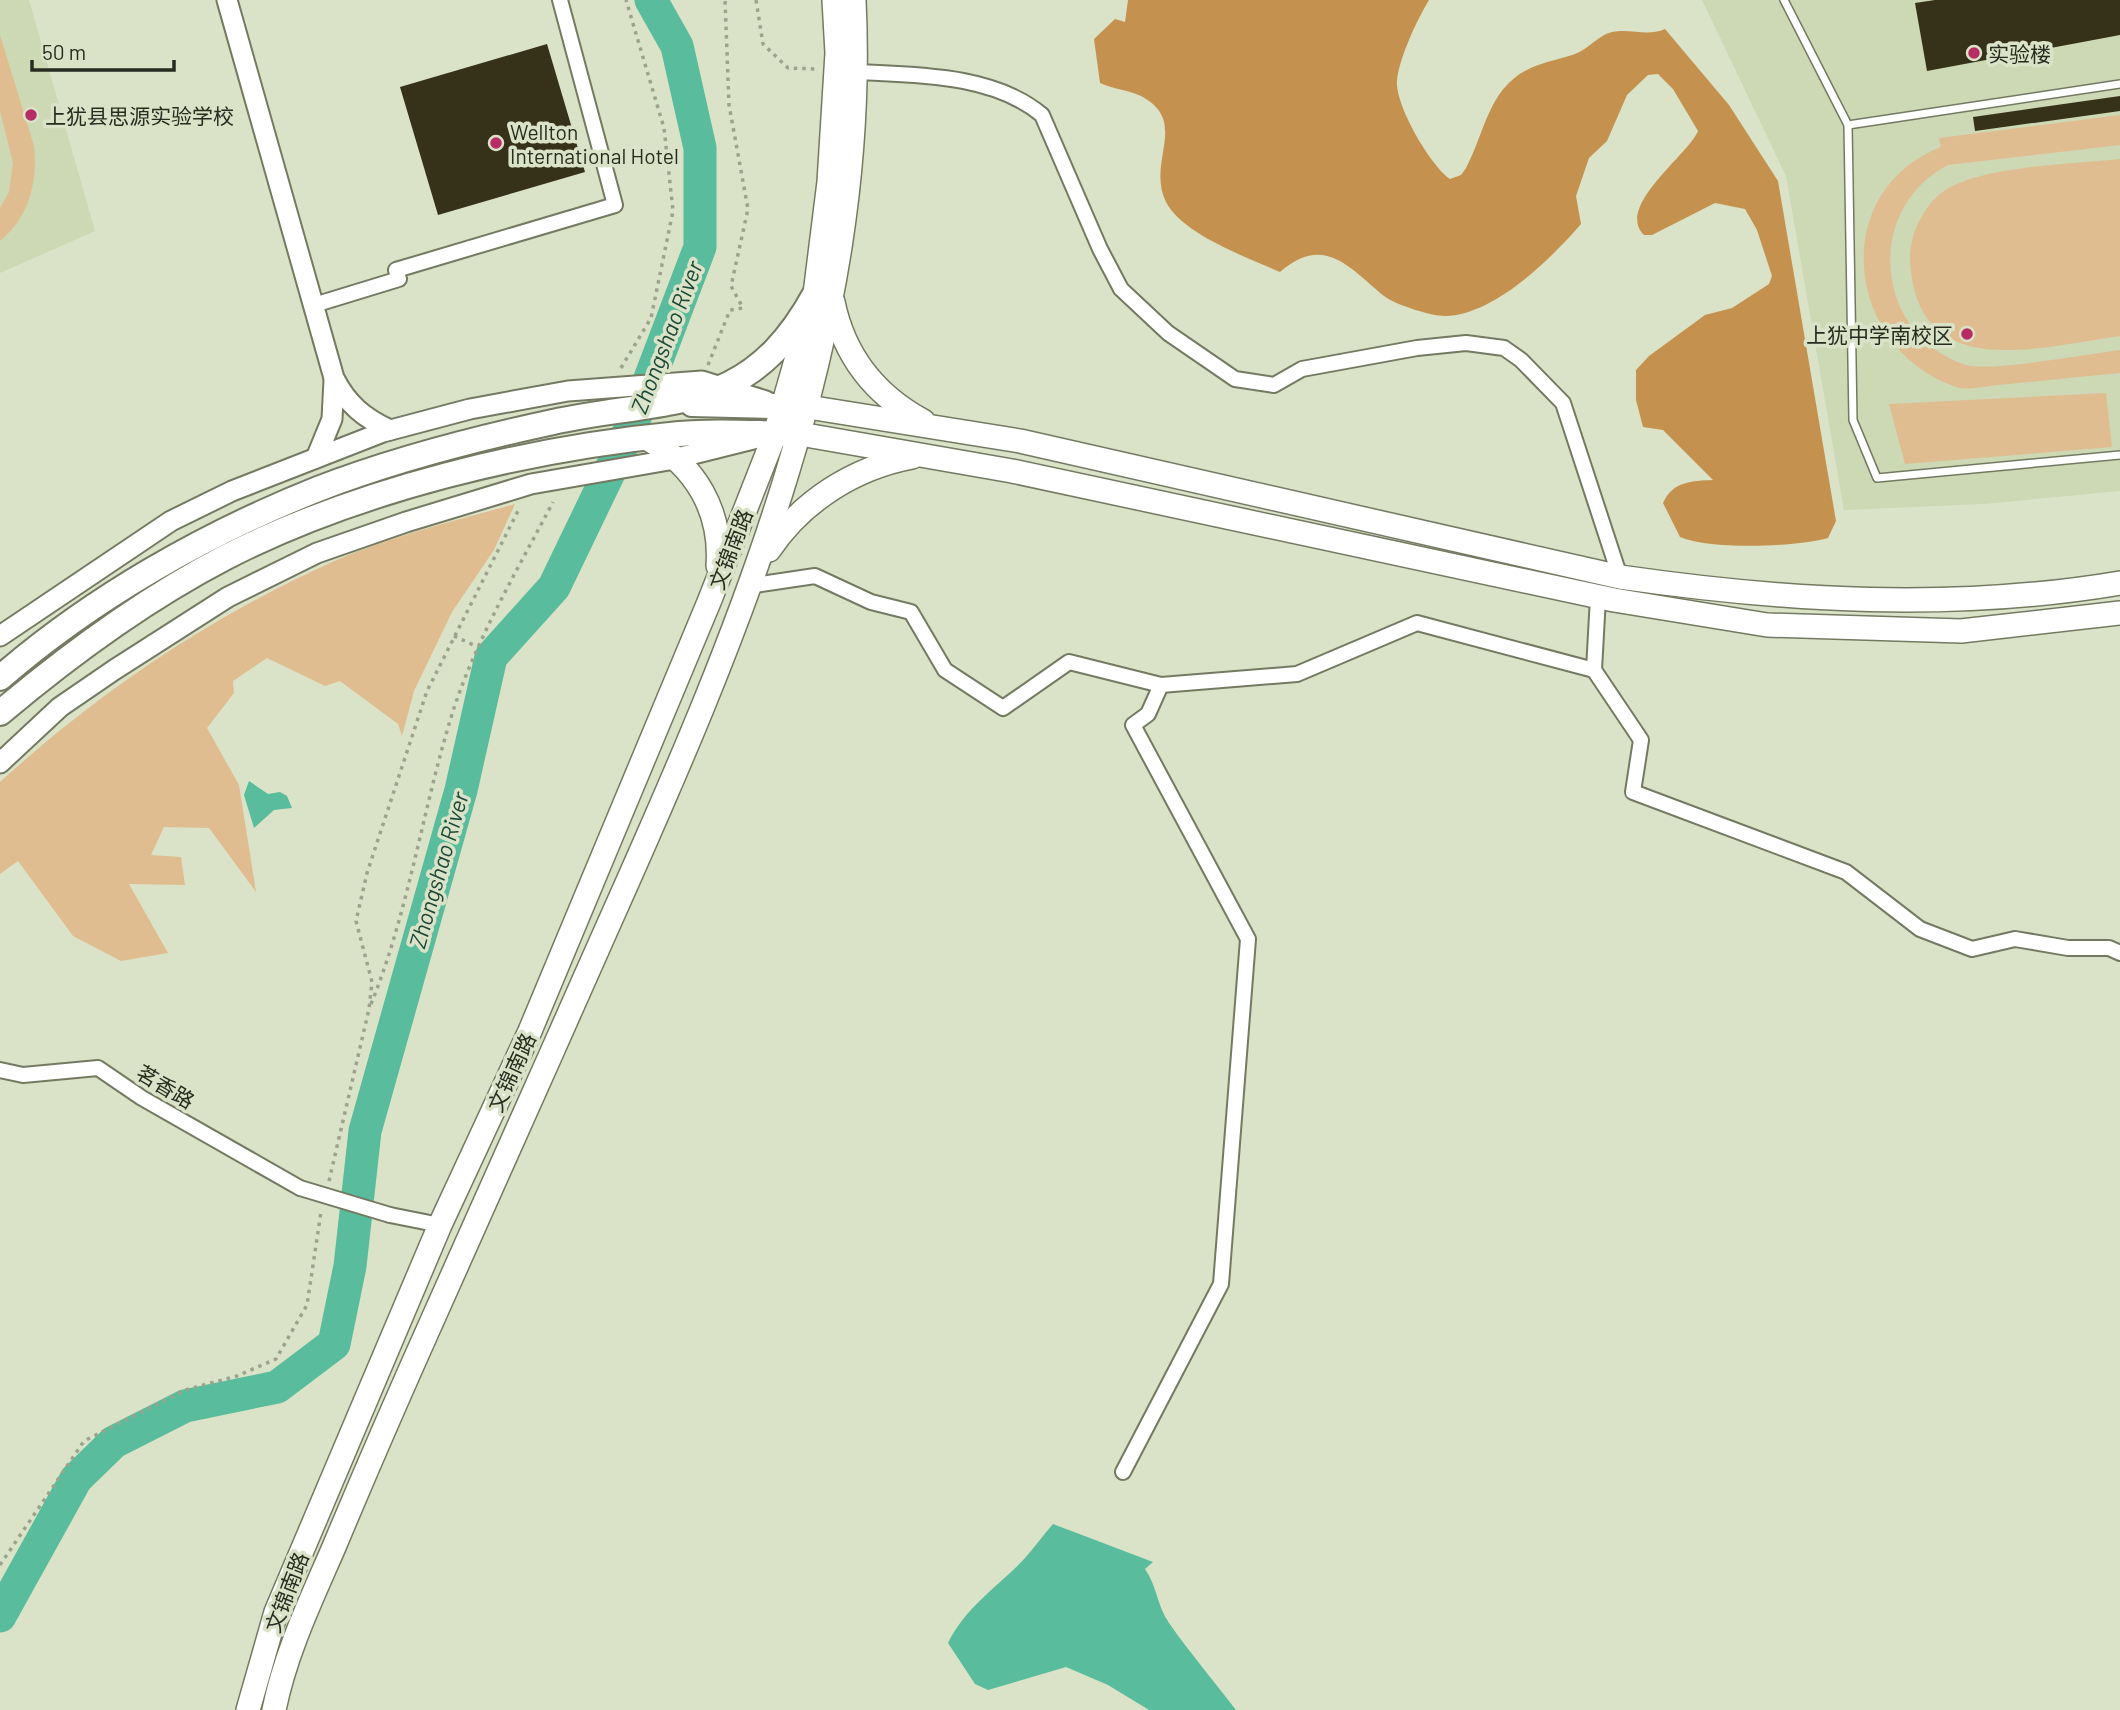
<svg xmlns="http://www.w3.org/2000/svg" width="2120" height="1710" font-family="Barlow,'Noto Sans SC',sans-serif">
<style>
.built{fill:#cdd8b5}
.green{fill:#e0bd90}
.forest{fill:#c4924e}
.water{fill:#59bc9c}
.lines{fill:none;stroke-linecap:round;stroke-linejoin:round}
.river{stroke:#59bc9c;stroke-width:33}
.building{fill:#363119}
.service-casing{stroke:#737a61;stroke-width:10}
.minor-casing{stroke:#737a61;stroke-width:18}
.tertiary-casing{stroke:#737a61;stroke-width:23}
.primary-casing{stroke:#737a61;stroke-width:26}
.trunk-casing{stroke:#737a61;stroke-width:28}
.path{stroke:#9ca38d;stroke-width:3.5;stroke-dasharray:3.5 5;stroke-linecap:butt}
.service{stroke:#fff;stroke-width:7}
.minor{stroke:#fff;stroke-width:14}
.tertiary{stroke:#fff;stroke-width:19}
.primary{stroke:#fff;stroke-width:23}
.trunk{stroke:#fff;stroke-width:24}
.minor-bridge-casing{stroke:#737a61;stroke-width:18;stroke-linecap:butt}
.minor-bridge{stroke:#fff;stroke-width:14}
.poi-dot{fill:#b72c65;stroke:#dae3c7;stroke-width:2.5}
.labels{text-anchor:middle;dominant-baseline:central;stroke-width:7;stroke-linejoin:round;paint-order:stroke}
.poi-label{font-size:21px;fill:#282b20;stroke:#dae3c7;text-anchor:start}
.street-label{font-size:21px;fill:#282b20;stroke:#dae3c7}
.water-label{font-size:23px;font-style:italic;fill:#1c4739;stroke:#dae3c7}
</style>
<rect width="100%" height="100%" fill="#dae3c7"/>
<g class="built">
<path d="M0 0H29L95 231 0 273Z"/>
<path d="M1702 0H2120V491L1983 504 1844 510 1786 176Z"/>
</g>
<g class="green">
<path d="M0 35 34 146C38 182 29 217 0 241V208L9 192 13 163 0 111Z"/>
<path d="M2120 115V145L1948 165C1863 209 1874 336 1966 365 1989 372 2089 354 2120 350V373C2079 377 2039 381 1998 385 1986 386 1967 391 1956 387 1845 349 1827 192 1941 147L1939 138Z"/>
<path d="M2120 159V336C2038 347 1916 385 1910 260 1909 237 1923 205 1944 191 1981 166 2073 164 2120 159Z"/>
<path d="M2106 393 2112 447 1905 464 1889 404Z"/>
<path d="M515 504 494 550 452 612 414 691 402 736 398 724 340 681 325 686 267 658 233 681 234 693 207 728 239 785 256 892 209 828 164 827 151 855 181 857 185 885 129 884 168 953 121 961 73 936 18 861 0 874V782C99 692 210 617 332 562 390 536 455 521 515 504Z"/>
</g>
<path class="forest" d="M1128 0H1429C1417 20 1399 58 1397 81 1395 105 1430 165 1450 179L1461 175 1466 168C1486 131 1488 86 1533 67 1547 61 1561 59 1575 54 1588 49 1599 35 1612 32 1631 28 1646 37 1665 29L1729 105 1778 181 1836 521 1828 538C1797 547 1710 550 1680 537L1663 503C1673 481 1692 481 1713 480L1663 430 1643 427 1636 400V370L1649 356 1705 315 1732 308 1769 284 1772 276 1757 230 1745 209 1715 203 1652 235H1644C1615 207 1688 155 1698 131L1673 89 1658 74 1648 75 1627 95 1607 141 1589 158 1576 196 1581 224C1551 259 1494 315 1445 316 1431 316 1396 305 1384 296 1350 268 1324 233 1280 272 1248 258 1182 234 1166 202 1146 161 1190 122 1141 96 1128 90 1113 89 1100 83L1094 39 1115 19 1125 22Z"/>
<g class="water">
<path d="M249 781 268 794 280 792 287 796 292 808 274 810 254 828 244 795Z"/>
<path d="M1053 1524 1153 1562 1145 1569C1157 1586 1157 1606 1169 1623 1190 1653 1214 1681 1236 1710H1149L1108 1685 1066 1667 988 1690 975 1684 948 1643C966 1606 998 1587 1025 1558 1035 1547 1043 1535 1053 1524Z"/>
</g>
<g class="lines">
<path class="river" d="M0 1616 76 1479 114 1442 185 1406 277 1387 334 1344 350 1266 365 1131 461 790 491 657 554 587 633 423 700 247V148L677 46 651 0"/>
</g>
<g class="building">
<path d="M1935 0H2120V35L1927 71 1915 3Z"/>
<path d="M547 44 585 172 438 215 400 87Z"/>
<path d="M2120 96V111L1975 131 1973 117Z"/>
</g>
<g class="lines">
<defs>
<g id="service">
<path d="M1784 0 1848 125 1853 420 1877 478 2120 455"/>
<path d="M1848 125 2120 84"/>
</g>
<g id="minor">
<path d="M856 72C916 75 993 74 1042 115L1100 249 1121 289 1168 333 1235 379 1274 385 1302 369 1417 348 1466 343 1504 348 1521 360 1563 403 1620 577"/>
<path d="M314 305 399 279 396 270 615 205 560 0"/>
<path d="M748 586 815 576 871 602 911 612 945 670 1003 708 1069 662 1161 685 1148 714 1133 725 1248 939 1221 1284 1123 1472"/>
<path d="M1598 597 1594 670 1641 740 1633 792 1846 872 1920 929 1972 949 2015 939 2068 948H2109L2120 953"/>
<path d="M1161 685 1297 674 1417 623 1594 670"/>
<path d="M0 1070 23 1075 98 1068 142 1098 300 1188"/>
<path d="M390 1215 440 1225"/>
</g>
<g id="tertiary">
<path d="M227 0 334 378C347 404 364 418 390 430"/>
<path d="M316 458 332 419 334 380"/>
<path d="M0 636 171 521 232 491 383 432 470 409 568 391 702 381 766 401"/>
<path d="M0 763 60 707 114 670 228 597 317 553 406 522 531 484 669 460 757 438"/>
</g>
<g id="primary">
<path d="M833 302C844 356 875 395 923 421"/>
<path d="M808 407 1020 441 1620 577C1786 601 1953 611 2120 583"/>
<path d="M800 434 1012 471 1614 600 1767 625 1961 631 2120 613"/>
<path d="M648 439C695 466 722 510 718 566"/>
<path d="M769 550C802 501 854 468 912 457"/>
<path d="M248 1710 276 1612 440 1225 530 1031 709 602 775 434 815 294 829 182 837 53 834 0"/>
<path d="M274 1710C285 1654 311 1600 334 1547 367 1468 401 1390 436 1312 494 1184 550 1056 607 928 739 633 870 329 854 0"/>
</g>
<g id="trunk">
<path d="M692 404 808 407"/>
<path d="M0 678C92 598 205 534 318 489 393 460 474 439 553 422 669 397 748 417 815 294"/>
<path d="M0 713C70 654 145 599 226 557 359 489 530 448 679 434 718 430 760 434 800 434"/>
</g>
</defs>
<use href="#service" class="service-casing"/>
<use href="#minor" class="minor-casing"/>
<use href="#tertiary" class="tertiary-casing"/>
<use href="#primary" class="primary-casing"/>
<use href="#trunk" class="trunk-casing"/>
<g class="path">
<path d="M756 0 763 44 788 68 817 69"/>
<path d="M708 365 730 310 743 308 731 286 748 209 729 105 725 0"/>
<path d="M621 368 651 318 673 211 664 128 626 0"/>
<path d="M454 636 478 647"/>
<path d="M371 1004C410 908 423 805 454 708 478 636 518 569 553 502"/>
<path d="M329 1181 369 1009 372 982 356 921 367 873 427 691 520 507"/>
<path d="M0 1565 84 1441 185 1390 237 1376 276 1359 307 1305 321 1212"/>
</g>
<use href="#service" class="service"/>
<use href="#minor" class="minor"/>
<use href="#tertiary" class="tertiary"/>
<use href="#primary" class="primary"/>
<use href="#trunk" class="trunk"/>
<defs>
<path id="minor-bridge" d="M300 1188 390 1215"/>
</defs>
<use href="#minor-bridge" class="minor-bridge-casing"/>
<use href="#minor-bridge" class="minor-bridge"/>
</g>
<g class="poi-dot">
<circle cx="1974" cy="53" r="7"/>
<circle cx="31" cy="115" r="7"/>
<circle cx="496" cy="143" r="7"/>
<circle cx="1967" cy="334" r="7"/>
</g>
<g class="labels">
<g class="poi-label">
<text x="1988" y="53">实验楼</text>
<text x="45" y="115">上犹县思源实验学校</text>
<text x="510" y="131">Wellton<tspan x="510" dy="24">International Hotel</tspan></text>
<text x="1953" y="334" text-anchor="end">上犹中学南校区</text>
</g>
<g class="street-label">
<text transform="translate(730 549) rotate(-69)">文锦南路</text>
<text transform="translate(511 1072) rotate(-65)">文锦南路</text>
<text transform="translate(166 1086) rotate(31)">茗香路</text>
<text transform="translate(286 1592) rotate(-69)">文锦南路</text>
</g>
<g class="water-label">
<text transform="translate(666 337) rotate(-69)">Zhongshao River</text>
<text transform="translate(438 870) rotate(-74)">Zhongshao River</text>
</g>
</g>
<path d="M32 60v10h142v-10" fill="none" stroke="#282b20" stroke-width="3.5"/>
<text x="42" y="60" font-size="21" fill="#282b20" stroke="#dae3c7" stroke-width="5" paint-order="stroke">50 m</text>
</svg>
